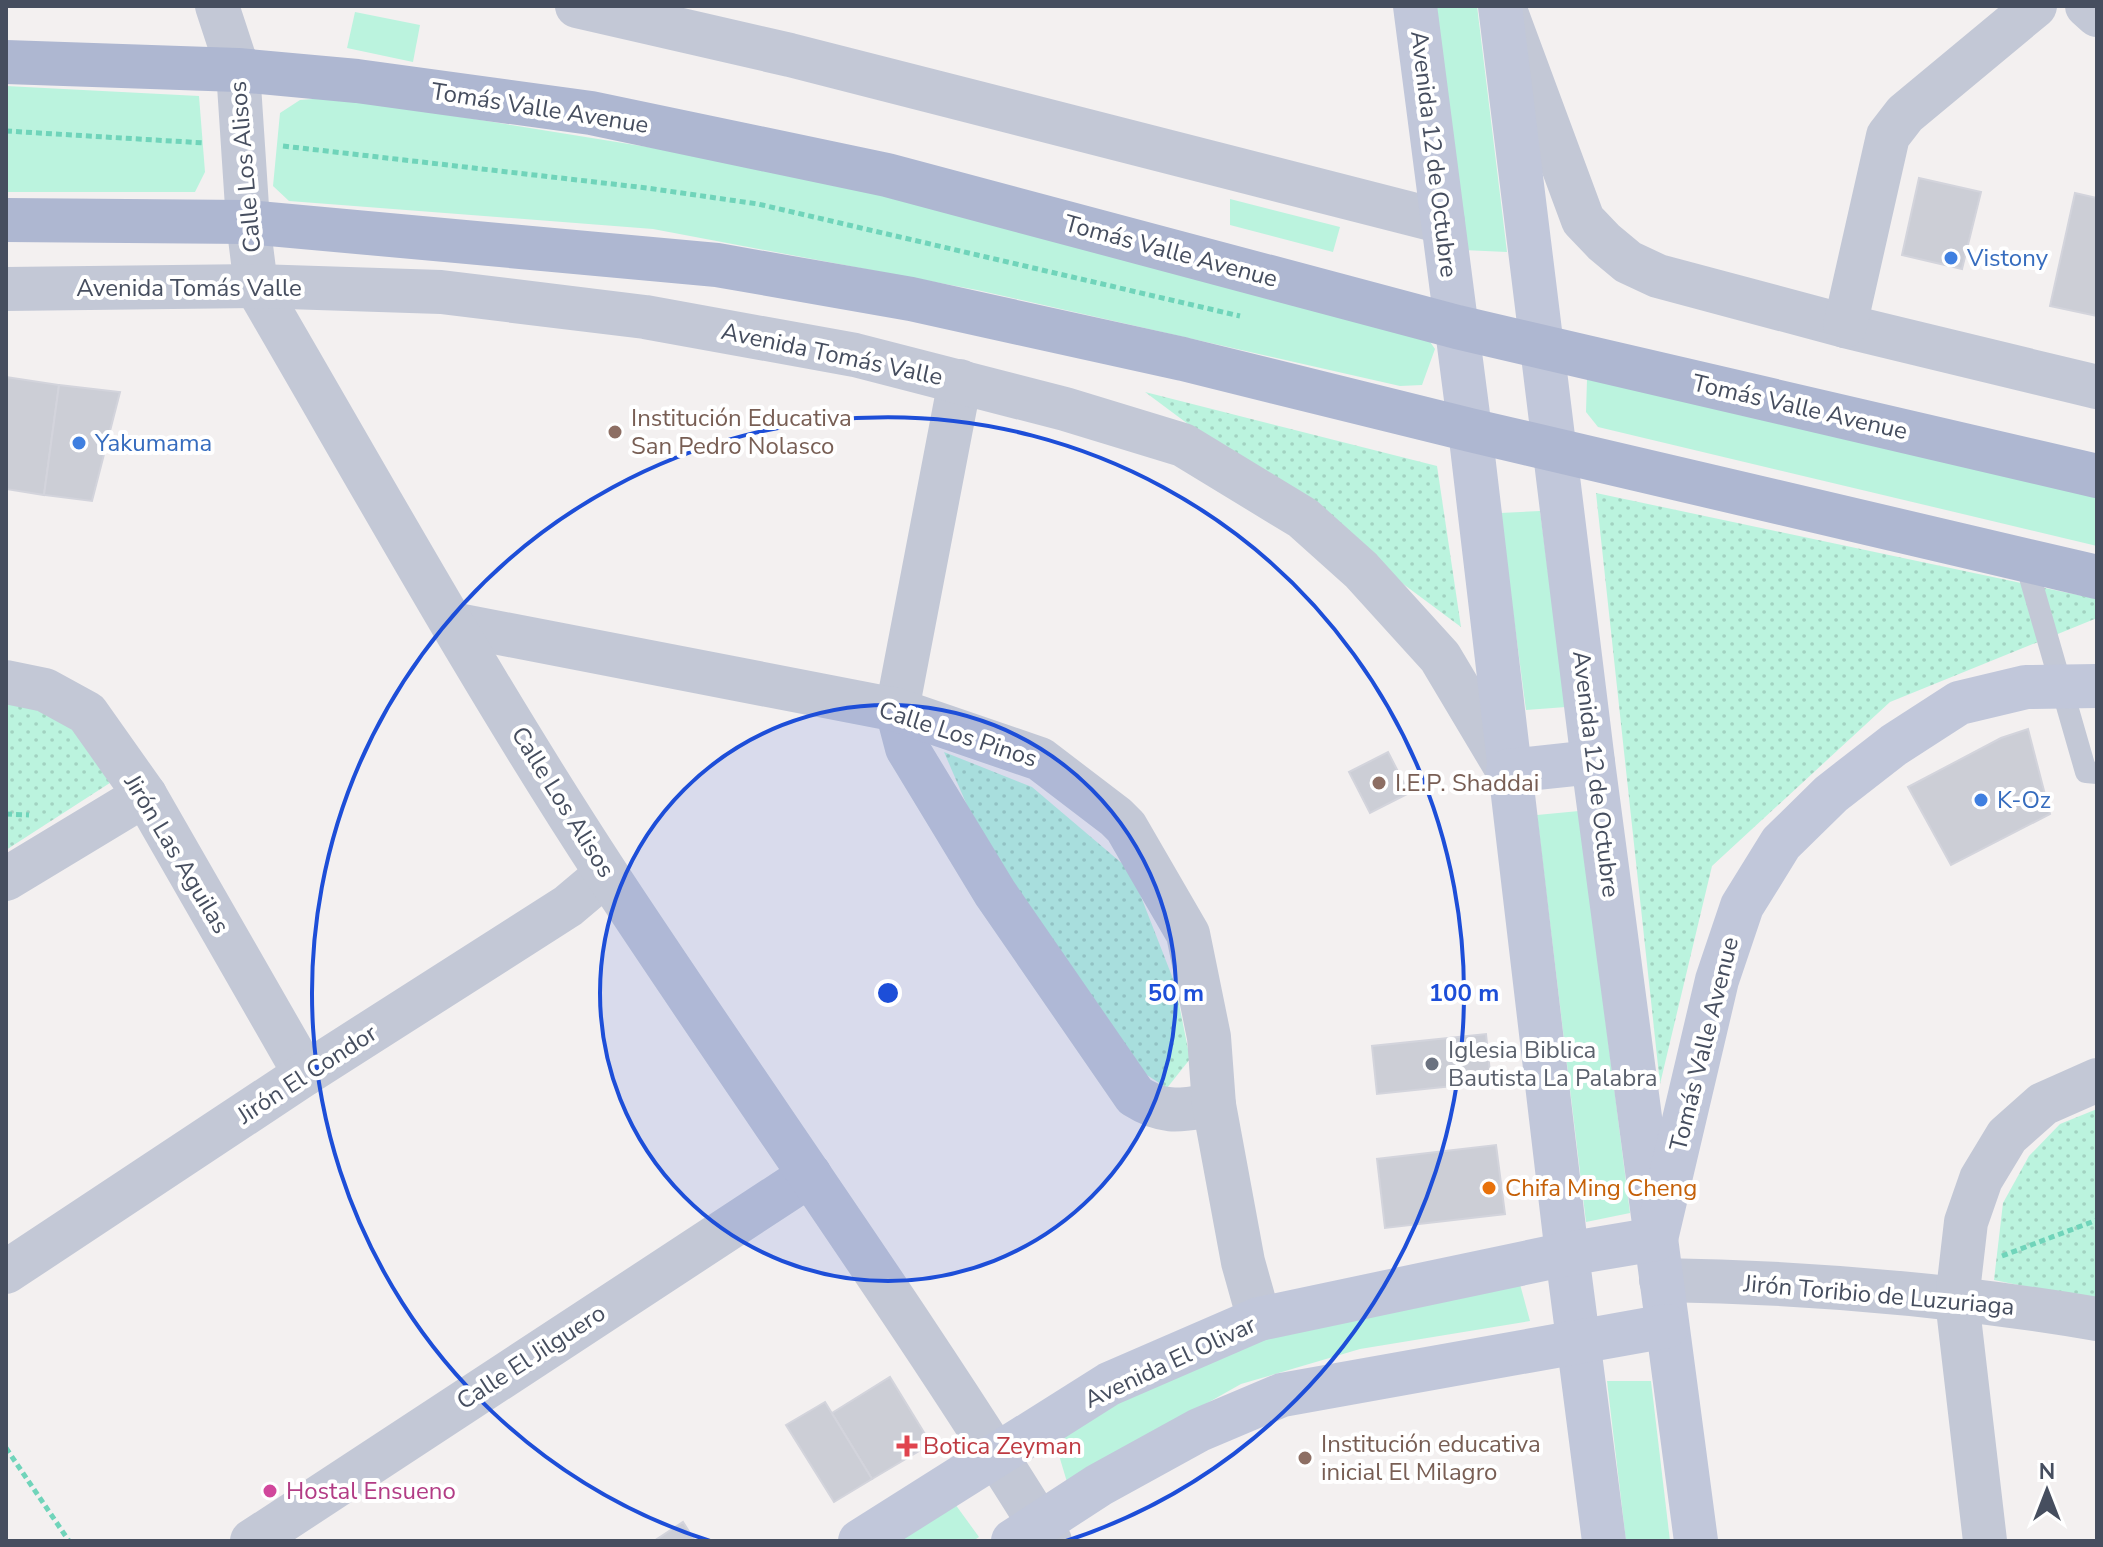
<svg xmlns="http://www.w3.org/2000/svg" width="2103" height="1547" font-family="'Nunito Sans',sans-serif">
<style>
.green{fill:#bbf3de}
.park{fill:url(#park-dots)}
.building{fill:#ccced6;stroke:#d3d4dc;stroke-width:2}
.lines{fill:none;stroke-linecap:round;stroke-linejoin:round}
.path{stroke:#70d4ba;stroke-width:5;stroke-dasharray:6 4;stroke-linecap:butt}
.service{stroke:#c3c8d6;stroke-width:22}
.minor{stroke:#c3c8d6;stroke-width:44}
.tertiary{stroke:#c3c8d6;stroke-width:44}
.secondary{stroke:#c1c7da;stroke-width:44}
.primary{stroke:#aeb7d1;stroke-width:44}
.ring{fill:none;stroke:#1d4ed8;stroke-width:4}
.shop-dot{fill:#3f7fe0;stroke:#fff;stroke-width:3}
.education-dot{fill:#8d6e63;stroke:#fff;stroke-width:3}
.worship-dot{fill:#6b7280;stroke:#fff;stroke-width:3}
.food-dot{fill:#e8710a;stroke:#fff;stroke-width:3}
.health-dot{fill:#e0444e;stroke:#fff;stroke-width:3}
.hotel-dot{fill:#d1479c;stroke:#fff;stroke-width:3}
.labels{text-anchor:middle;dominant-baseline:central;stroke-width:8;stroke-linejoin:round;paint-order:stroke}
.street-label{font-size:24px;fill:#464e5f;stroke:#fff}
.shop-label{font-size:24px;fill:#366cbe;stroke:#fff;text-anchor:start}
.education-label{font-size:24px;fill:#785e54;stroke:#fff;text-anchor:start}
.worship-label{font-size:24px;fill:#5b616d;stroke:#fff;text-anchor:start}
.food-label{font-size:24px;fill:#c56008;stroke:#fff;text-anchor:start}
.health-label{font-size:24px;fill:#be3a42;stroke:#fff;text-anchor:start}
.hotel-label{font-size:24px;fill:#b23c85;stroke:#fff;text-anchor:start}
.centre{fill:#1d4ed8;stroke:#fff;stroke-width:4}
.ring-label{font-size:24px;text-anchor:middle;font-weight:bold;fill:#1d4ed8;stroke:#fff;stroke-width:8;stroke-linejoin:round;paint-order:stroke}
</style>
<defs>
<pattern id="park-dots" width="8" height="8" patternUnits="userSpaceOnUse" patternTransform="scale(2)"><rect width="8" height="8" fill="#bbf3de"/><path d="M2 2h.1M6 6h.1" fill="none" stroke="#a2d2c1" stroke-width="1.8" stroke-linecap="round"/></pattern>
</defs>
<rect width="100%" height="100%" fill="#f3f0f0"/>
<g class="green">
<path d="M1433 6H1477L1507 252 1463 250Z"/>
<path d="M355 12 420 25 413 62 347 48Z"/>
<path d="M6 86 199 96 205 172 195 192H6Z"/>
<path d="M338 97 791 170 1424 333 1435 349 1422 385 1400 386 977 290 653 229 289 201 273 186 280 113 300 100Z"/>
<path d="M1230 199 1340 227 1333 252 1230 225Z"/>
<path d="M1587 379 2097 491V546L1598 427 1586 412Z"/>
<path d="M1540 511 1566 707 1526 710 1500 513Z"/>
<path d="M1579 811 1630 1213 1586 1222 1537 815Z"/>
<path d="M1518 1277 1530 1321 1360 1349 1241 1384 1067 1482 1052 1432 1286 1325Z"/>
<path d="M1607 1381H1651L1670 1541H1626Z"/>
<path d="M955 1504 979 1537 973 1541H897Z"/>
</g>
<g class="park">
<path d="M1145 392 1437 466 1461 627Z"/>
<path d="M1596 493 2097 599V618L1890 702 1712 866 1660 1084Z"/>
<path d="M6 703C31 702 62 718 81 734 95 746 105 765 116 779L6 850Z"/>
<path d="M944 752 1032 787 1131 871 1175 984 1190 1059 1167 1088 1133 1066 988 854Z"/>
<path d="M2097 1109V1301L1994 1280 2003 1203 2029 1156 2060 1124Z"/>
</g>
<g class="building">
<path d="M1919 178 1981 192 1962 269 1902 255Z"/>
<path d="M2075 193 2097 198V316L2050 306Z"/>
<path d="M6 377 59 385 44 495 6 489Z"/>
<path d="M59 385 120 392 92 501 44 495Z"/>
<path d="M2028 729 2050 814 1951 865 1908 787 2001 738Z"/>
<path d="M1388 752 1409 793 1370 813 1349 772Z"/>
<path d="M1486 1034 1491 1082 1377 1094 1372 1046Z"/>
<path d="M1496 1145 1505 1214 1385 1228 1377 1159Z"/>
<path d="M890 1377 931 1444 872 1479 832 1413Z"/>
<path d="M825 1402 872 1479 834 1502 786 1425Z"/>
<path d="M683 1522 695 1541H654Z"/>
</g>
<g class="lines">
<g class="path">
<path d="M6 131 205 143"/>
<path d="M283 146 647 188 758 204 1240 316"/>
<path d="M6 814 29 815"/>
<path d="M2002 1256 2097 1220"/>
<path d="M6 1448 69 1541"/>
</g>
<path class="service" d="M2025 560 2086 772 2097 773"/>
<g class="minor">
<path d="M217 6 238 70"/>
<path d="M577 6 790 55 1443 222"/>
<path d="M2087 6 2097 15"/>
<path d="M1507 15 1583 220 1604 242 1628 262 1658 276 1845 326 2097 387"/>
<path d="M1845 326 1888 136 1905 114 2035 6"/>
<path d="M960 381 897 710 907 748 995 893 1135 1096C1165 1115 1181 1110 1214 1105"/>
<path d="M453 624 897 710 1040 759 1116 817 1126 827 1188 934 1209 1037 1214 1105 1243 1262 1259 1319"/>
<path d="M6 682 45 690 87 713 145 795 305 1074"/>
<path d="M6 879 145 795"/>
<path d="M6 1272 305 1074 568 906 606 874"/>
<path d="M1661 1280C1805 1282 1955 1295 2097 1319"/>
<path d="M252 1541 810 1175"/>
<path d="M1985 1541 1957 1300 1966 1222 1981 1179 2007 1136 2043 1104 2097 1080"/>
</g>
<g class="tertiary">
<path d="M238 70 248 222 256 286C371 483 482 684 608 876 754 1098 910 1314 1050 1541"/>
<path d="M6 289 256 286 441 292 645 317 855 355 1065 409 1183 445 1303 518 1361 570 1440 657 1508 771"/>
</g>
<g class="secondary">
<path d="M1415 6 1470 430 1567 1254 1604 1541"/>
<path d="M1500 6 1593 762 1696 1541"/>
<path d="M1508 771 1593 762"/>
<path d="M860 1541 1109 1384 1259 1319 1567 1254 1656 1239 1717 980 1742 906 1781 843 1831 794 1894 745 1959 703 2026 687 2097 686"/>
<path d="M1013 1541 1099 1485 1199 1430 1282 1395 1667 1326"/>
</g>
<g class="primary">
<path d="M6 62 238 70 357 81 591 113 887 175 1457 327 2097 476"/>
<path d="M6 220 248 222 717 265 911 299 1183 359 1470 430 2097 577"/>
</g>
</g>
<circle cx="888" cy="993" r="288" fill="#1d4ed8" fill-opacity=".12"/>
<g class="ring">
<circle cx="888" cy="993" r="288"/>
<path d="M710 1541A576 576 0 1 1 1066 1541"/>
</g>
<g class="shop-dot">
<circle cx="1951" cy="258" r="8"/>
<circle cx="79" cy="443" r="8"/>
<circle cx="1981" cy="800" r="8"/>
</g>
<g class="education-dot">
<circle cx="615" cy="432" r="8"/>
<circle cx="1379" cy="783" r="8"/>
<circle cx="1305" cy="1458" r="8"/>
</g>
<circle class="worship-dot" cx="1432" cy="1064" r="8"/>
<circle class="food-dot" cx="1489" cy="1188" r="8"/>
<path class="health-dot" d="M903 1434h8v8h8v8h-8v8h-8v-8h-8v-8h8z"/>
<circle class="hotel-dot" cx="270" cy="1491" r="8"/>
<g class="labels">
<g class="street-label">
<text transform="translate(540 108) rotate(9)">Tomás Valle Avenue</text>
<text transform="translate(1434 154) rotate(83)">Avenida 12 de Octubre</text>
<text transform="translate(245 167) rotate(-95)">Calle Los Alisos</text>
<text transform="translate(1171 251) rotate(15)">Tomás Valle Avenue</text>
<text x="189" y="288">Avenida Tomás Valle</text>
<text transform="translate(832 354) rotate(12)">Avenida Tomás Valle</text>
<text transform="translate(1800 407) rotate(13)">Tomás Valle Avenue</text>
<text transform="translate(958 734) rotate(18)">Calle Los Pinos</text>
<text transform="translate(1596 774) rotate(83)">Avenida 12 de Octubre</text>
<text transform="translate(563 802) rotate(58)">Calle Los Alisos</text>
<text transform="translate(177 854) rotate(59)">Jirón Las Aguilas</text>
<text transform="translate(1704 1044) rotate(-76)">Tomás Valle Avenue</text>
<text transform="translate(307 1074) rotate(-33)">Jirón El Condor</text>
<text transform="translate(1879 1295) rotate(5)">Jirón Toribio de Luzuriaga</text>
<text transform="translate(531 1357) rotate(-33)">Calle El Jilguero</text>
<text transform="translate(1170 1362) rotate(-25)">Avenida El Olivar</text>
</g>
<g class="shop-label">
<text x="1967" y="258">Vistony</text>
<text x="95" y="443">Yakumama</text>
<text x="1997" y="800">K-Oz</text>
</g>
<g class="education-label">
<text x="631" y="418">Institución Educativa<tspan x="631" dy="28">San Pedro Nolasco</tspan></text>
<text x="1395" y="783">I.E.P. Shaddai</text>
<text x="1321" y="1444">Institución educativa<tspan x="1321" dy="28">inicial El Milagro</tspan></text>
</g>
<g class="worship-label">
<text x="1448" y="1050">Iglesia Biblica<tspan x="1448" dy="28">Bautista La Palabra</tspan></text>
</g>
<g class="food-label">
<text x="1505" y="1188">Chifa Ming Cheng</text>
</g>
<g class="health-label">
<text x="923" y="1446">Botica Zeyman</text>
</g>
<g class="hotel-label">
<text x="286" y="1491">Hostal Ensueno</text>
</g>
</g>
<circle cx="888" cy="993" r="12" class="centre"/>
<g class="ring-label">
<text x="1176" y="1001">50 m</text>
<text x="1464" y="1001">100 m</text>
</g>
<rect width="2103" height="1547" fill="none" stroke="#464e5f" stroke-width="16"/>
<g transform="translate(2047 1491)" stroke="#ffffff" stroke-width="6" paint-order="stroke">
<path d="M0-6L14 30L0 20L-14 30Z" fill="#464e5f"/>
<text y="-12" font-size="22" font-weight="bold" text-anchor="middle" fill="#464e5f">N</text>
</g>
</svg>
